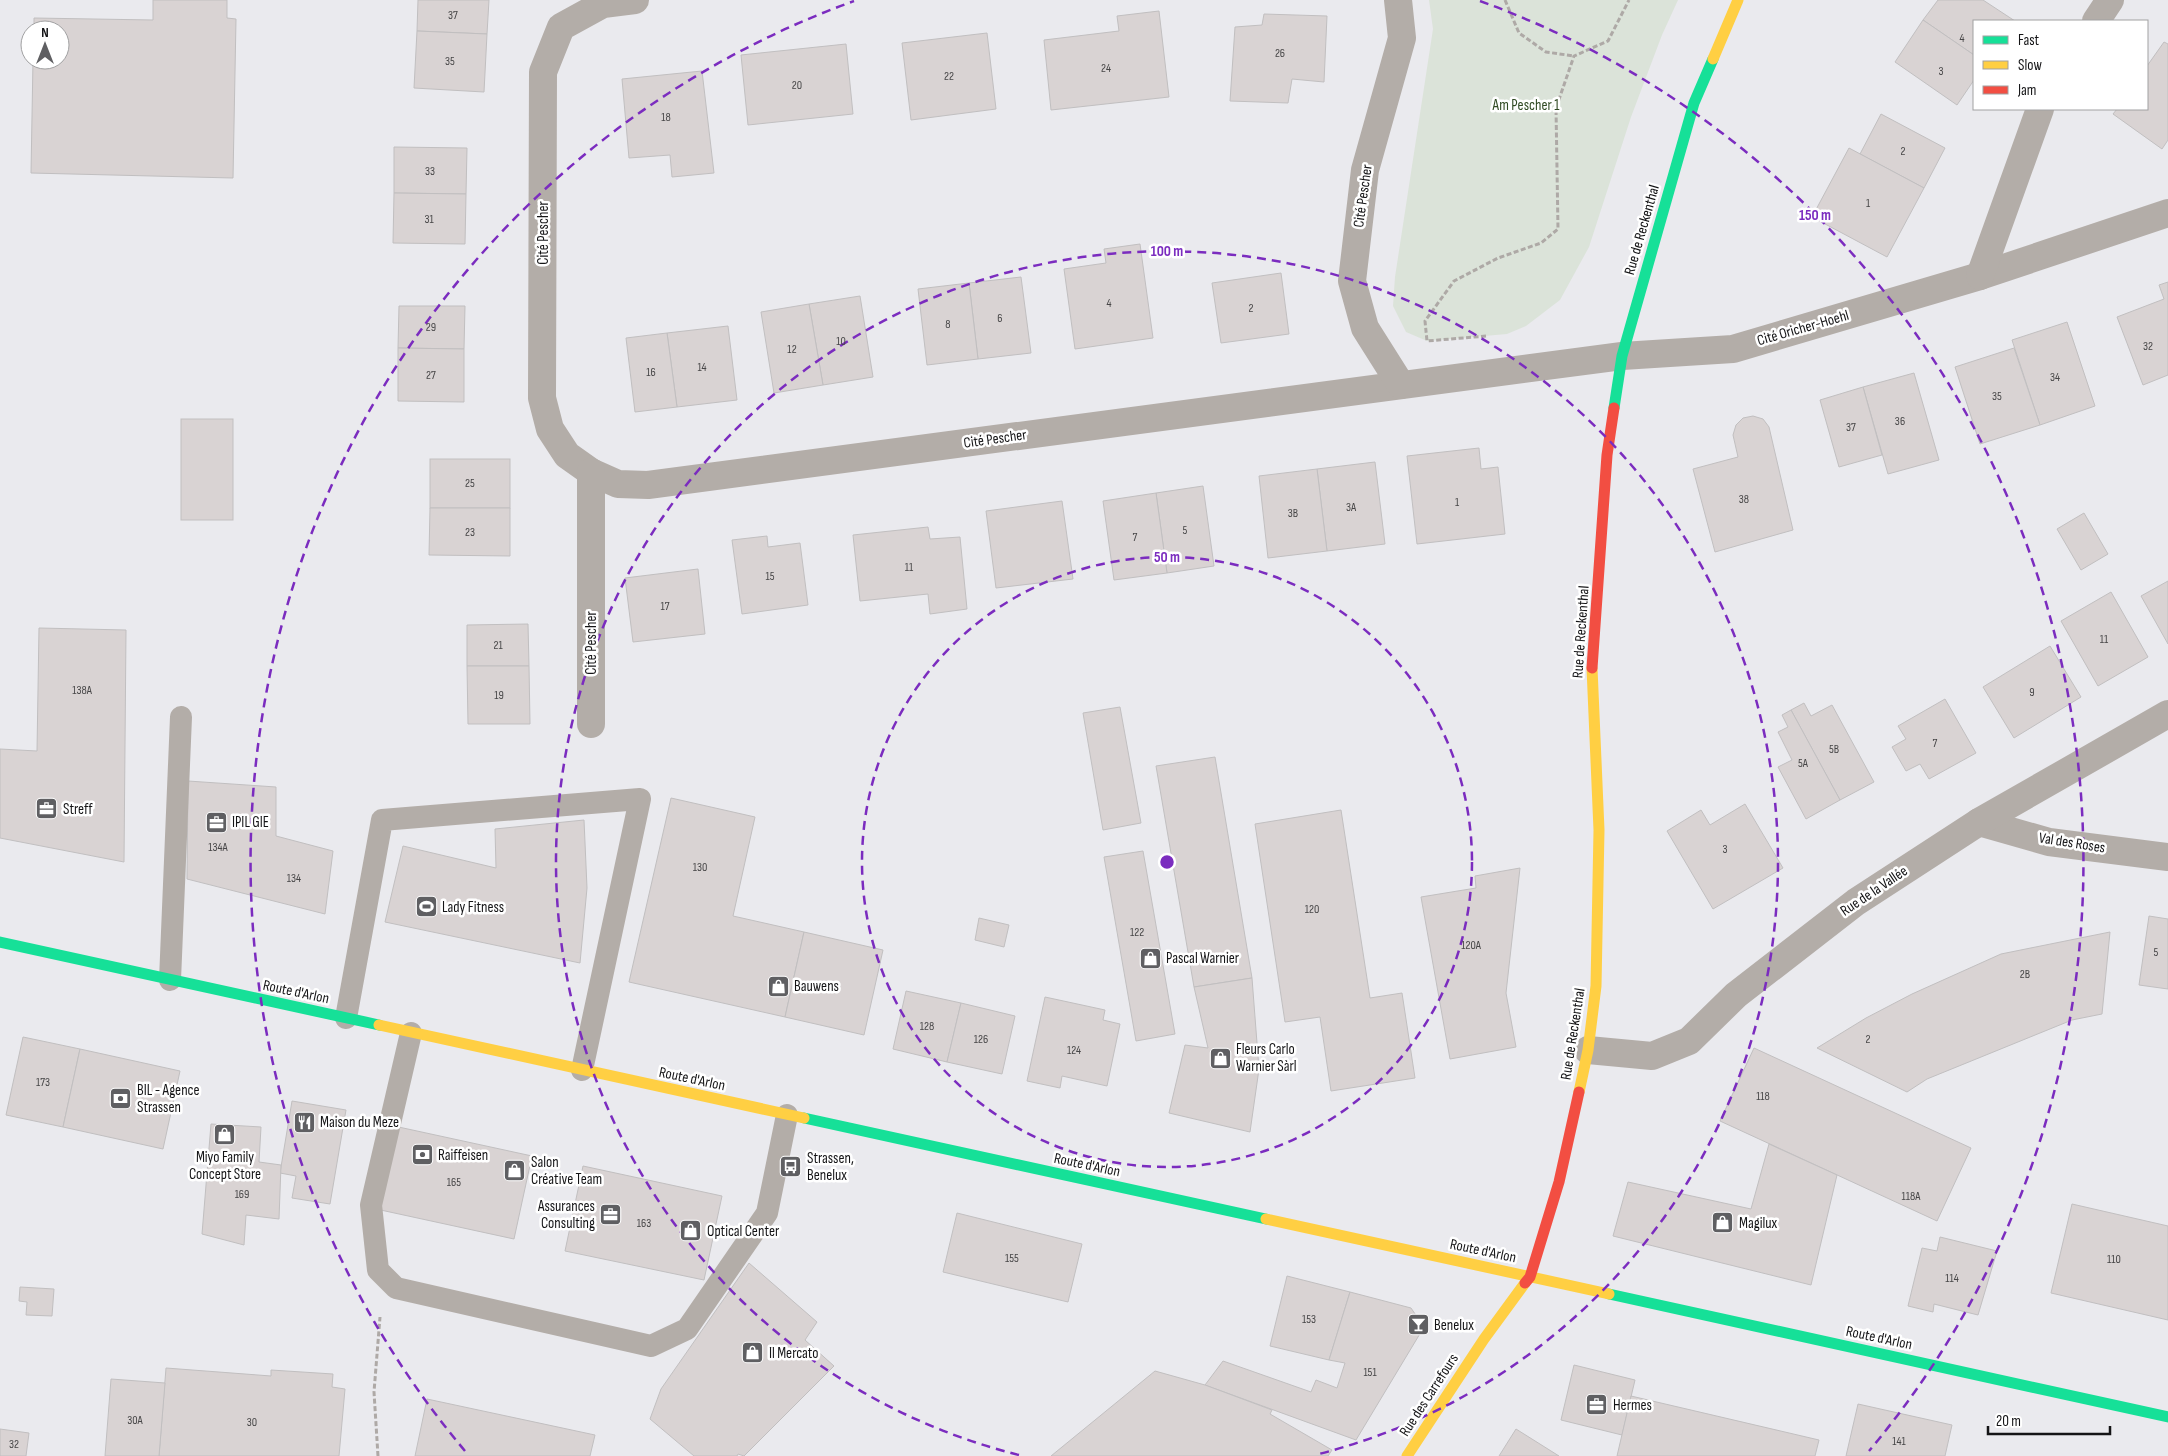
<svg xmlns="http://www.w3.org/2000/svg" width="2168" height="1456" font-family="'Sofia Sans Condensed',sans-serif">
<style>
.green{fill:#dbe3d9}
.building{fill:#d9d3d3;stroke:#c1bfc0}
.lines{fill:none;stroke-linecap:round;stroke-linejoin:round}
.path{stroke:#aea9a6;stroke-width:3;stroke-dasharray:5 2.5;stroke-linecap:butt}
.lane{stroke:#b3ada8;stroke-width:22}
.street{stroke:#b3ada8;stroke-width:28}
.fast{stroke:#16e098;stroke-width:11}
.slow{stroke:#ffcf43;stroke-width:11}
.jam{stroke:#f24e42;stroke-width:11}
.ring{fill:none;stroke:#7b2cbf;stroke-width:2.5;stroke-dasharray:9 6}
.labels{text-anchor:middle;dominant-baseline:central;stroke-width:5;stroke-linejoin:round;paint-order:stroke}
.number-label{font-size:12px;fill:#474647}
.park-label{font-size:15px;fill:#2f4922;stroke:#fff}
.street-label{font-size:15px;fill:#141416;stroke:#fff}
.poi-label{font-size:15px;fill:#141416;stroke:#fff;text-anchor:start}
.centre{fill:#7b2cbf;stroke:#fff;stroke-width:2.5}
.ring-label{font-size:15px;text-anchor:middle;font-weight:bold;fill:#7b2cbf;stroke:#fff;stroke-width:5;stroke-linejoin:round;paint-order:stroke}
</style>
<rect width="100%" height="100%" fill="#eaeaee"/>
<path class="green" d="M1429 0H1678L1662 35 1631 117 1589 247 1560 300 1526 326 1507 334 1427 341 1406 332 1393 306 1395 277 1433 29Z"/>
<g class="building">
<path d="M153 0H227V18L236 19 233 178 31 173 33 60H60V30H34V18L153 20Z"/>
<path d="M418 0H489L487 34 417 31Z"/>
<path d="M1938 0H1983L2015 21H1974V55L1923 20Z"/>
<path d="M1159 11 1169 97 1051 110 1044 40 1119 31 1117 16Z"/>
<path d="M1264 14 1327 16 1324 82 1292 79 1288 103 1230 101 1235 27 1262 25Z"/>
<path d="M1923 20 1974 55V80L1957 105 1895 62Z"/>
<path d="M417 31 487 34 484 92 414 88Z"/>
<path d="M987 33 996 109 911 120 902 43Z"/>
<path d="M2164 42 2168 44V140L2162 149 2113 114 2117 109H2147V66Z"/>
<path d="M846 44 853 114 748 125 741 55Z"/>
<path d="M702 71 714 173 672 177 670 155 629 158 622 79Z"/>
<path d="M1881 114 1945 148 1924 188 1860 154Z"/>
<path d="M394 147 467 148 466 194 394 193Z"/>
<path d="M1849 148 1924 188 1887 257 1812 217Z"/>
<path d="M394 193 466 194 465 244 393 243Z"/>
<path d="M1140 244 1153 338 1075 349 1064 269 1106 263 1104 249Z"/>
<path d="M1281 273 1289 334 1221 343 1212 283Z"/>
<path d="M1021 277 1031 353 978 359 969 283Z"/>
<path d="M2168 282V375L2143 385 2117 317 2164 299 2159 285Z"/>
<path d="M969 283 978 359 927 365 918 289Z"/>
<path d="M860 296 873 377 823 385 809 304Z"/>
<path d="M809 304 823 385 774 393 761 312Z"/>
<path d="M399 306H465L464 349 398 348Z"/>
<path d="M2067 322 2095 406 2040 425 2012 340Z"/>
<path d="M728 326 737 400 677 407 667 333Z"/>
<path d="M667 333 677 407 635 412 626 338Z"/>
<path d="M398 348 464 349V402L398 401Z"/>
<path d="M2014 348 2040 425 1980 444 1955 367Z"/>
<path d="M1914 373 1939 460 1888 474 1863 387Z"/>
<path d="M1863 387 1882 455 1839 467 1820 400Z"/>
<path d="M1753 416 1763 419 1769 427 1793 530 1715 552 1693 469 1738 457 1733 435 1736 425 1743 418Z"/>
<rect x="181" y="419" width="52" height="101"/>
<path d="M1479 448 1481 469 1498 467 1505 534 1417 544 1407 456Z"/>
<rect x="430" y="459" width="80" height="49"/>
<path d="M1375 462 1385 544 1327 551 1317 469Z"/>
<path d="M1317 469 1327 551 1268 558 1259 476Z"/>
<path d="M1203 486 1214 566 1167 573 1156 493Z"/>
<path d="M1156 493 1167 573 1114 580 1103 501Z"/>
<path d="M1062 501 1073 579 996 588 986 511Z"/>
<path d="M430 508H510V556L429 555Z"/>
<path d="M2084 513 2108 554 2081 570 2057 529Z"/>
<path d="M928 527 930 539 960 537 967 609 930 614 928 594 860 601 853 535Z"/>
<path d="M767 536 768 547 800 543 808 605 742 614 732 540Z"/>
<path d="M698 569 705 634 633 642 625 578Z"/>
<path d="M2168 581V644L2141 596Z"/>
<path d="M2111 592 2148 657 2098 686 2061 621Z"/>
<path d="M528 624 529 666H467V625Z"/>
<path d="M39 628 126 630 124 862 0 838V749L37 751Z"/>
<path d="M2050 646 2081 697 2014 738 1983 687Z"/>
<path d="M467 666H529L530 724H468Z"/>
<path d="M1945 699 1976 753 1929 779 1920 764 1906 771 1892 747 1906 739 1898 726Z"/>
<path d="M1804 703 1811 716 1832 705 1874 782 1840 800 1791 710Z"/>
<path d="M1120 707 1141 823 1103 830 1083 713Z"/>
<path d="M1791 710 1840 800 1806 819 1778 767 1792 760 1778 732 1788 727 1782 715Z"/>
<path d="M1215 757 1252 978 1194 987 1156 766Z"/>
<path d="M188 781 276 787V836L333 851 325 914 187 879Z"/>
<path d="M671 798 755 817 733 916 804 932 785 1017 629 982Z"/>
<path d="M1745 804 1783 868 1713 909 1667 831 1701 810 1710 825Z"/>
<path d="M1341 810 1370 998 1402 993 1415 1078 1331 1091 1320 1017 1285 1022 1255 824Z"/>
<path d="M584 820 587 888 580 963 385 922 403 846 496 868 495 829Z"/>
<path d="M1143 851 1175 1034 1136 1041 1104 857Z"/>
<path d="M1520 868 1506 993 1516 1047 1450 1059 1421 897 1476 888 1475 876Z"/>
<path d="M2149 916 2168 919V989L2139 985Z"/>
<path d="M979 918 1009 925 1004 947 975 940Z"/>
<path d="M804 932 883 950 864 1035 785 1017Z"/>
<path d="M2110 932 2102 1014 2072 1020 1927 1079 1907 1092 1817 1048 1866 1018 1912 994 2001 954Z"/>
<path d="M1252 978 1259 1069 1250 1132 1169 1113 1185 1045 1208 1048 1194 987Z"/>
<path d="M906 991 961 1003 947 1062 893 1049Z"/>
<path d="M1045 997 1105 1010 1103 1020 1120 1024 1107 1086 1062 1076 1060 1088 1027 1081Z"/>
<path d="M961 1003 1015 1016 1002 1074 947 1062Z"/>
<path d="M23 1037 80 1049 63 1127 6 1115Z"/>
<path d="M1754 1048 1971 1148 1937 1221 1720 1121Z"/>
<path d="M80 1049 180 1071 163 1149 63 1127Z"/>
<path d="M292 1101 346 1110 330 1204 292 1198 296 1176 280 1173Z"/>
<path d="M211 1124 261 1127 259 1162 281 1165 279 1219 246 1215 244 1245 202 1234Z"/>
<path d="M394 1126 532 1156 514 1239 376 1209Z"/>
<path d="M1769 1144 1837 1175 1811 1285 1613 1236 1628 1182 1751 1209Z"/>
<path d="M583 1166 722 1196 704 1280 565 1251Z"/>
<path d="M2072 1204 2168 1226V1320L2051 1293Z"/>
<path d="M957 1213 1082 1244 1068 1302 943 1272Z"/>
<path d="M1940 1237 1997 1251 1978 1315 1934 1304 1933 1312 1908 1306 1922 1248 1937 1251Z"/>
<path d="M749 1263 817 1322 805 1340 834 1366 744 1456 738 1454 737 1456H694L650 1419 661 1389Z"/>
<path d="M1287 1276 1350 1292 1329 1360 1270 1346Z"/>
<path d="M20 1287 54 1289 52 1316 26 1315 27 1302 19 1301Z"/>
<path d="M1350 1292 1411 1308 1424 1327 1356 1440 1205 1385 1223 1361 1311 1392 1316 1380 1337 1388 1345 1363 1329 1360Z"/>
<path d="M1574 1365 1635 1380 1622 1435 1561 1420Z"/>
<path d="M166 1368 271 1376V1370L333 1374 332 1387 345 1389 339 1456H159Z"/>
<path d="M1155 1371 1205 1385 1272 1410 1270 1414 1332 1450 1328 1456H1051Z"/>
<path d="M111 1379 165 1383 159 1456H105Z"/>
<path d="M1631 1396 1819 1440 1815 1456H1617Z"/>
<path d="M427 1399 595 1435 590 1456H415Z"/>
<path d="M1858 1404 1952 1425 1945 1456H1846Z"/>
<path d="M0 1429 29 1433 26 1456H0Z"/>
<path d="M1516 1429 1559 1456H1499Z"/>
</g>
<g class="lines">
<g class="path">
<path d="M1505 0 1519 33 1546 52 1574 56"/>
<path d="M1486 336 1427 341 1425 321 1454 281 1498 258 1541 243 1558 229 1556 108 1574 56 1608 41 1629 0"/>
<path d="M378 1456 374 1392 380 1317"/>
</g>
<g class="lane">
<path d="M170 980 181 717"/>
<path d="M346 1018 382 820 640 799 582 1070"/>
<path d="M411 1033 371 1205 378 1270 396 1288 651 1346 687 1329 767 1213 787 1115"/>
</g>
<g class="street">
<path d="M635 0 603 4 561 27 543 72 542 398 550 429 567 455 591 472 618 484 648 485 1622 356 1733 349 1980 276 2168 213"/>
<path d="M1398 0 1402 38 1365 170 1352 281 1365 328 1401 385"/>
<path d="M2096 21 2110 0"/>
<path d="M1980 276 2040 109"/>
<path d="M591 472V724"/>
<path d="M1979 822 2049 842 2168 857"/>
<path d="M1588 1050 1652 1056 1689 1041 1736 995 1856 902 1979 822 2168 714"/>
</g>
<g class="fast">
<path d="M1614 408 1622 356 1694 103 1713 59"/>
<path d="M0 942 379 1025"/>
<path d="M804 1118 1266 1219"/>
<path d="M1609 1294 2168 1417"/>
</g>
<g class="slow">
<path d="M1713 59 1738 0"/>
<path d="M379 1025 804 1118"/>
<path d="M1579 1092 1588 1050 1596 986 1599 830 1592 668"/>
<path d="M1266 1219 1609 1294"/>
<path d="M1407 1456 1484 1339 1525 1283"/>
</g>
<g class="jam">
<path d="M1592 668 1607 455 1614 408"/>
<path d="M1525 1283 1530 1277 1559 1182 1579 1092"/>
</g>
</g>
<g class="ring">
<circle cx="1167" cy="862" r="305"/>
<path d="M1019 1455A611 611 0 1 1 1315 1455"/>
<path d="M465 1451A916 916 0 0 1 854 1M1480 1A916 916 0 0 1 1869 1451"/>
</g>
<defs>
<symbol id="office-square" viewBox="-11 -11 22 22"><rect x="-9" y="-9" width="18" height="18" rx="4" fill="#5f5f62" stroke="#fff"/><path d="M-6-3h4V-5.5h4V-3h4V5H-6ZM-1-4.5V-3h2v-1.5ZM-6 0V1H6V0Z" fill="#fff"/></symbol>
<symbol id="stadium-square" viewBox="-11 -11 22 22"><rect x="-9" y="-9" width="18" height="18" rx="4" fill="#5f5f62" stroke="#fff"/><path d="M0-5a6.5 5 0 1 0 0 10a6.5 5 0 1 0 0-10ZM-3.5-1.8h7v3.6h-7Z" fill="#fff"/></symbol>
<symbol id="shop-square" viewBox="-11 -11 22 22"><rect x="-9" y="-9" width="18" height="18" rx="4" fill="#5f5f62" stroke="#fff"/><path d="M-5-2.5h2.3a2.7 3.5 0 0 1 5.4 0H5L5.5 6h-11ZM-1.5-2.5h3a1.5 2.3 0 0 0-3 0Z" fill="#fff"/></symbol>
<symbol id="bank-square" viewBox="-11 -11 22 22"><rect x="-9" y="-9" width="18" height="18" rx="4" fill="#5f5f62" stroke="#fff"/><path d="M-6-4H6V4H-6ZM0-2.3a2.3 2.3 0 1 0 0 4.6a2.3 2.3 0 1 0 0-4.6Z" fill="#fff"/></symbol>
<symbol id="restaurant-square" viewBox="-11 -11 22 22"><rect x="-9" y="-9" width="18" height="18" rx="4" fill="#5f5f62" stroke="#fff"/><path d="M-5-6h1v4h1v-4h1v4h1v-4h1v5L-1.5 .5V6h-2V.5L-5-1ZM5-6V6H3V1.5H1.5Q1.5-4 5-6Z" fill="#fff"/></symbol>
<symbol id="bus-square" viewBox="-11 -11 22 22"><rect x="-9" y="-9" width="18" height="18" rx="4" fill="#5f5f62" stroke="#fff"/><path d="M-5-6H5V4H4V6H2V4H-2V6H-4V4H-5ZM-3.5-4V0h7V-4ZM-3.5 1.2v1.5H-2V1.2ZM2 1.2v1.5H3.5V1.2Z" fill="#fff"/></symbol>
<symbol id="bar-square" viewBox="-11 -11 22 22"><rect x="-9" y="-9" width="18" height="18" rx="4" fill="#5f5f62" stroke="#fff"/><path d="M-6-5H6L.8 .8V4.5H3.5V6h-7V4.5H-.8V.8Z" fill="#fff"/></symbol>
</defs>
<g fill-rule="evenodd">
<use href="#office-square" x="34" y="796" width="25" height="25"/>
<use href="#office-square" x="204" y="810" width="25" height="25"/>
<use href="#stadium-square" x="414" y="894" width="25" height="25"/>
<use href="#shop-square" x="1138" y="946" width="25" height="25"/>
<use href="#shop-square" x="766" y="974" width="25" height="25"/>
<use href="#shop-square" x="1208" y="1046" width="25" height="25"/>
<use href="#bank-square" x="108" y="1086" width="25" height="25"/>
<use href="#restaurant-square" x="292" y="1110" width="25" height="25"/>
<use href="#shop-square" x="212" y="1122" width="25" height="25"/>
<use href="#bank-square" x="410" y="1142" width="25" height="25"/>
<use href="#bus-square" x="778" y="1154" width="25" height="25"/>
<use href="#shop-square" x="502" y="1158" width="25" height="25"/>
<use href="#office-square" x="598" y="1202" width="25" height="25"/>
<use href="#shop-square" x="1710" y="1210" width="25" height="25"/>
<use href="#shop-square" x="678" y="1218" width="25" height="25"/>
<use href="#bar-square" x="1406" y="1312" width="25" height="25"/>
<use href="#shop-square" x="740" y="1340" width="25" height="25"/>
<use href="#office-square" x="1584" y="1392" width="25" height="25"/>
</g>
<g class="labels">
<g class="number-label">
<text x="453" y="15">37</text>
<text x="1962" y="38">4</text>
<text x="1280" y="53">26</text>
<text x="450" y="61">35</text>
<text x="1106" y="68">24</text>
<text x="1941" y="71">3</text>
<text x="949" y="76">22</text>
<text x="797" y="85">20</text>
<text x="666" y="117">18</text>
<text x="1903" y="151">2</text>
<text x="430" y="171">33</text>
<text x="1868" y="203">1</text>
<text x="429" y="219">31</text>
<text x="1109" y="303">4</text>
<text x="1251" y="308">2</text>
<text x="1000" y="318">6</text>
<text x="948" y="324">8</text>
<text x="431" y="327">29</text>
<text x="841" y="341">10</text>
<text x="2148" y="346">32</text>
<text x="792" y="349">12</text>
<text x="702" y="367">14</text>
<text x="651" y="372">16</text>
<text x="431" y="375">27</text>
<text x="2055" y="377">34</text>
<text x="1997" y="396">35</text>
<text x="1900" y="421">36</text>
<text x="1851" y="427">37</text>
<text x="470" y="483">25</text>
<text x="1744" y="499">38</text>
<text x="1457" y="502">1</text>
<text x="1351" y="507">3A</text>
<text x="1293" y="513">3B</text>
<text x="1185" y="530">5</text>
<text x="470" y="532">23</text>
<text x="1135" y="537">7</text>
<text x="909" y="567">11</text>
<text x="770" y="576">15</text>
<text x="665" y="606">17</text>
<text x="2104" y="639">11</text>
<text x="498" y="645">21</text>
<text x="82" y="690">138A</text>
<text x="2032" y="692">9</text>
<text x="499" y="695">19</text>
<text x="1935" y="743">7</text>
<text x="1834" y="749">5B</text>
<text x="1803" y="763">5A</text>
<text x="218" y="847">134A</text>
<text x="1725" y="849">3</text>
<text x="700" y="867">130</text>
<text x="294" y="878">134</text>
<text x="1312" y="909">120</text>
<text x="1137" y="932">122</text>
<text x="1471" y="945">120A</text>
<text x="2156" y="952">5</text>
<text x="2025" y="974">2B</text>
<text x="927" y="1026">128</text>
<text x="981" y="1039">126</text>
<text x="1868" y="1039">2</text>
<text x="1074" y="1050">124</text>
<text x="43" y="1082">173</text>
<text x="1763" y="1096">118</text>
<text x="454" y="1182">165</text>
<text x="242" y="1194">169</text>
<text x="1911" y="1196">118A</text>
<text x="644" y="1223">163</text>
<text x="1012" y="1258">155</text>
<text x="2114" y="1259">110</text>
<text x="1952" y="1278">114</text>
<text x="1309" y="1319">153</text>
<text x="1370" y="1372">151</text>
<text x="135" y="1420">30A</text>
<text x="252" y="1422">30</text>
<text x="1899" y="1441">141</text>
<text x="14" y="1444">32</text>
</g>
<g class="park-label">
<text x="1526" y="105">Am Pescher 1</text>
</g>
<g class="street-label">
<text transform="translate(1363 196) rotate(-82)">Cité Pescher</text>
<text transform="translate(1642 230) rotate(-74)">Rue de Reckenthal</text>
<text transform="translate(543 233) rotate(-90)">Cité Pescher</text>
<text transform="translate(1803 328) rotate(-16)">Cité Oricher-Hoehl</text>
<text transform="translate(995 439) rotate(-8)">Cité Pescher</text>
<text transform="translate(1581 632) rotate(-86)">Rue de Reckenthal</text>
<text transform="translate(591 643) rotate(-90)">Cité Pescher</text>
<text transform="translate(2072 843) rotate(9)">Val des Roses</text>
<text transform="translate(1874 891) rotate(-34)">Rue de la Vallée</text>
<text transform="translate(296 992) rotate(12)">Route d'Arlon</text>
<text transform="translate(1573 1034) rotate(-81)">Rue de Reckenthal</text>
<text transform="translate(692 1079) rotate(12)">Route d'Arlon</text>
<text transform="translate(1087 1165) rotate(12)">Route d'Arlon</text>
<text transform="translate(1483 1251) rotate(12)">Route d'Arlon</text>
<text transform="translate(1879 1338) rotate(12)">Route d'Arlon</text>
<text transform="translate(1429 1395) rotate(-57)">Rue des Carrefours</text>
</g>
<g class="poi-label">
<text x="63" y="809">Streff</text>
<text x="232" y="822">IPIL GIE</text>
<text x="442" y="907">Lady Fitness</text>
<text x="1166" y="958">Pascal Warnier</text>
<text x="794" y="986">Bauwens</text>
<text x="1236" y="1049">Fleurs Carlo<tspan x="1236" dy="17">Warnier Sàrl</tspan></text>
<text x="137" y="1090">BIL - Agence<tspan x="137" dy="17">Strassen</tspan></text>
<text x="320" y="1122">Maison du Meze</text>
<text x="438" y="1155">Raiffeisen</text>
<text x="225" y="1157" text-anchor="middle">Miyo Family<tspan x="225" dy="17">Concept Store</tspan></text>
<text x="807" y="1158">Strassen,<tspan x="807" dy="17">Benelux</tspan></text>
<text x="531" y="1162">Salon<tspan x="531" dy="17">Créative Team</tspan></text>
<text x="595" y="1206" text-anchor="end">Assurances<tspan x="595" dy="17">Consulting</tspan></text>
<text x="1739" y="1223">Magilux</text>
<text x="707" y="1231">Optical Center</text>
<text x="1434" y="1325">Benelux</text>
<text x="769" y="1353">Il Mercato</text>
<text x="1613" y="1405">Hermes</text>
</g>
</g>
<circle cx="1167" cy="862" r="8" class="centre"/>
<g class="ring-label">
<text x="1815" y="220">150 m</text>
<text x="1167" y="256">100 m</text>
<text x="1167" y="562">50 m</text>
</g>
<rect x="1973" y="20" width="175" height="90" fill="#ffffff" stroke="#a1a1a2"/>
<rect x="1983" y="36" width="25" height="8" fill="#16e098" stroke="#a1a1a2"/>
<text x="2018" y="45" font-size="15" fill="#141416">Fast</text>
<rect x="1983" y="61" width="25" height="8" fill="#ffcf43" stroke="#a1a1a2"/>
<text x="2018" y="70" font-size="15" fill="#141416">Slow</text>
<rect x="1983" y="86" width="25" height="8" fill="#f24e42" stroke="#a1a1a2"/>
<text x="2018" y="95" font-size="15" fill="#141416">Jam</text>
<g transform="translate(45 45)"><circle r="24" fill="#ffffff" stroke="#a1a1a2"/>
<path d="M0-4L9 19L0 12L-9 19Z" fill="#5f5f62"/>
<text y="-8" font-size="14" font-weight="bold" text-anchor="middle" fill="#141416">N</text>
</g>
<path d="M1988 1426v8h122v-8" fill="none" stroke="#141416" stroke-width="2.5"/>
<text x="1996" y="1426" font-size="15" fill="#141416" stroke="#ffffff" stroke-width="4" paint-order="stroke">20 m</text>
</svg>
